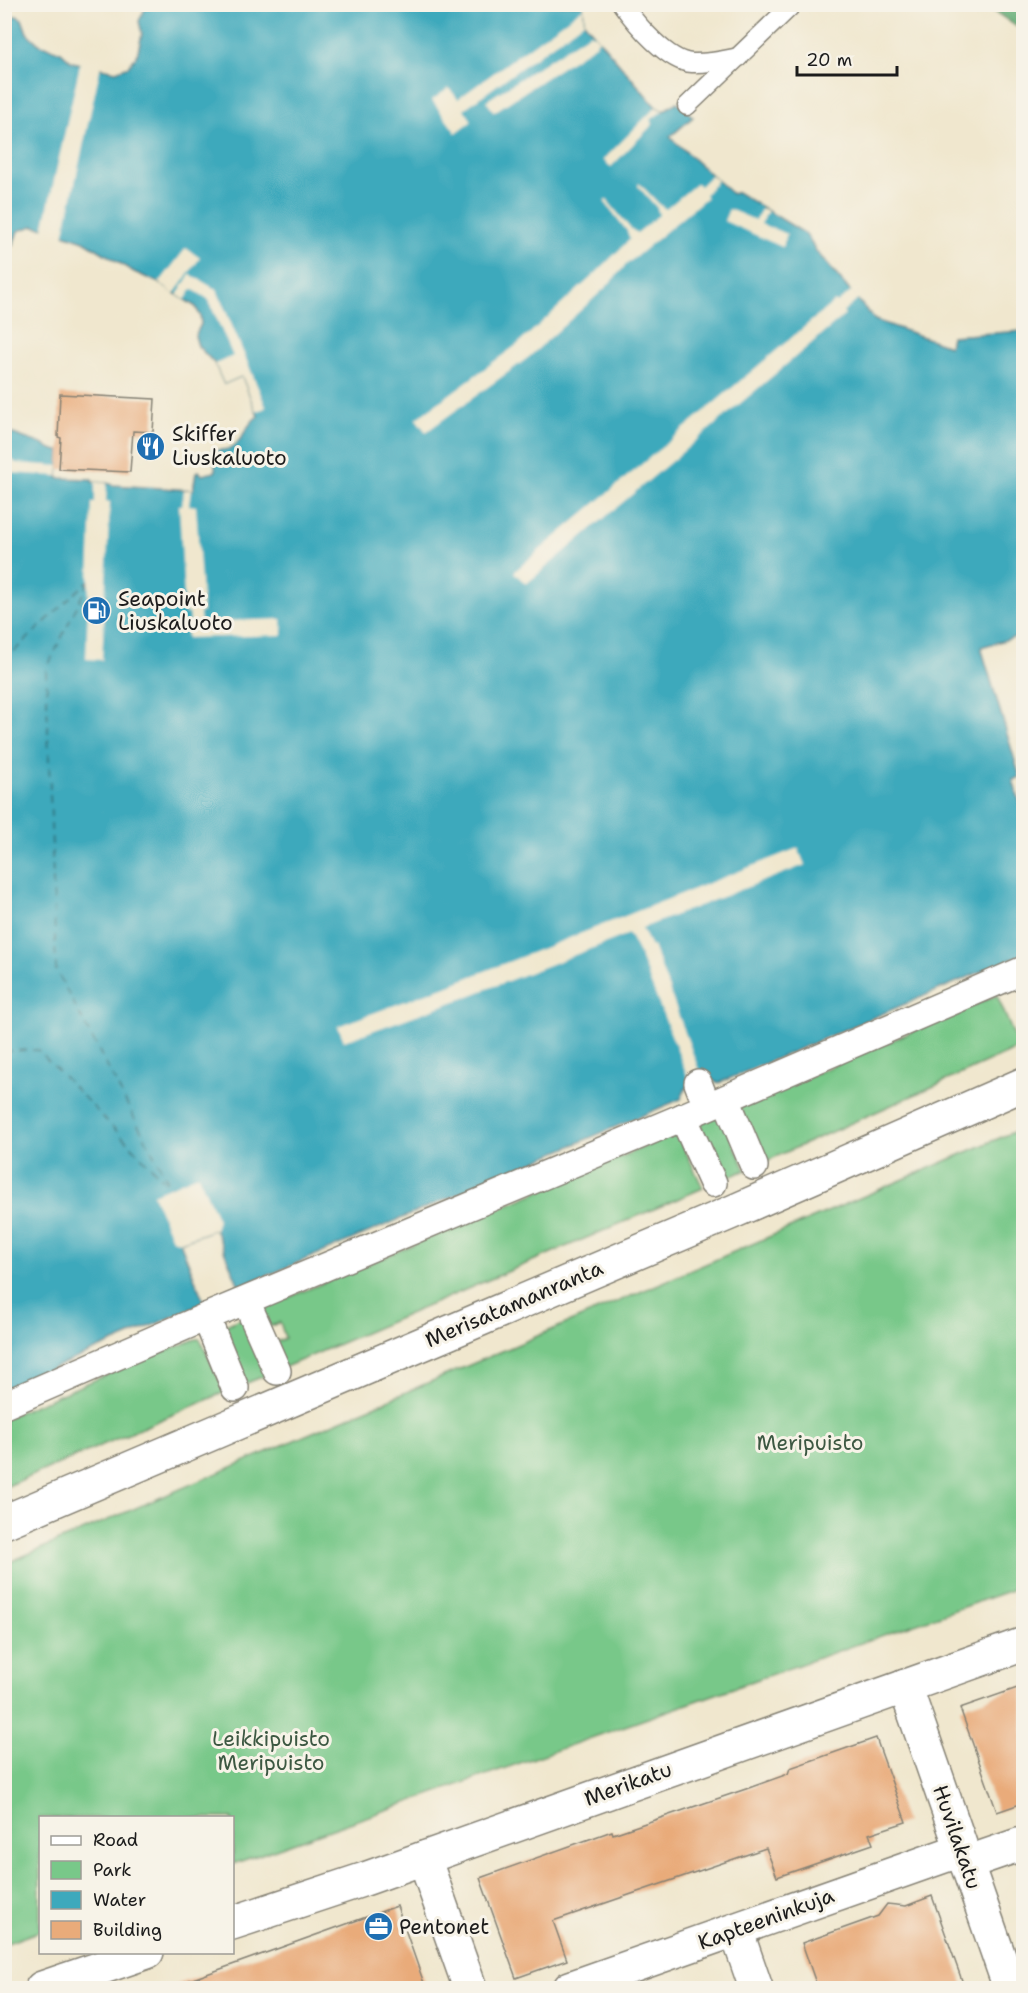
<svg xmlns="http://www.w3.org/2000/svg" width="1028" height="1993" font-family="'Shantell Sans',sans-serif">
<style>
.green{fill:#78c889;stroke:#4a7252;stroke-width:1.5}
.forest{fill:#62ac75;stroke:#3f6448;stroke-width:1.5}
.water{fill:#3da9bc;stroke:#2c626c;stroke-width:1.5}
.pier{fill:#f0e7ce}
.lines{fill:none;stroke-linecap:round;stroke-linejoin:round}
.ferry{stroke:#2b5b64;stroke-width:1.5;stroke-dasharray:8 6;stroke-linecap:butt}
.building{fill:#e9ab7a}
.service-casing{stroke:#868275;stroke-width:21}
.pedestrian-casing{stroke:#868275;stroke-width:30}
.minor-casing{stroke:#868275;stroke-width:36}
.tertiary-casing{stroke:#868275;stroke-width:36}
.service{stroke:#fff;stroke-width:18}
.pedestrian{stroke:#fff;stroke-width:27}
.minor{stroke:#fff;stroke-width:33}
.tertiary{stroke:#fff;stroke-width:33}
.labels{text-anchor:middle;dominant-baseline:central;stroke-width:6;stroke-linejoin:round;paint-order:stroke}
.poi-label{font-size:21px;fill:#1c1c1c;stroke:#f7f3e8;text-anchor:start}
.street-label{font-size:21px;fill:#1c1c1c;stroke:#f7f3e8}
.park-label{font-size:21px;fill:#3c5842;stroke:#f7f3e8}
</style>
<rect width="100%" height="100%" fill="#f7f3e8"/>
<filter id="ink" filterUnits="userSpaceOnUse"><feTurbulence type="fractalNoise" baseFrequency=".0167" numOctaves="2"/><feDisplacementMap in="SourceGraphic" scale="12" xChannelSelector="R" yChannelSelector="G"/><feConvolveMatrix kernelMatrix="1 2 1 2 8 2 1 2 1" color-interpolation-filters="sRGB"/></filter>
<filter id="wash" filterUnits="userSpaceOnUse"><feTurbulence type="fractalNoise" baseFrequency=".008" numOctaves="4" result="noise"/><feDisplacementMap in="SourceGraphic" scale="24" xChannelSelector="R" yChannelSelector="G"/><feGaussianBlur stdDeviation="1.35" result="paint"/><feColorMatrix in="noise" values="0 0 0 0 0 0 0 0 0 0 0 0 0 0 0 0 0 1.4 0 .05"/><feComposite in="paint" operator="in"/></filter>
<g filter="url(#wash)">
<rect width="100%" height="100%" fill="#f0e7ce"/>
<g class="green">
<path d="M997 995 1019 1048 762 1163 740 1108 744 1104Z"/>
<path d="M716 1116 722 1118 746 1170 719 1181 700 1123Z"/>
<path d="M1023 1128V1586L233 1864 232 1818H40V1931L5 1944V1564Z"/>
<path d="M677 1133 703 1188 283 1368 274 1343 285 1338 280 1322 267 1328 263 1310 266 1307Z"/>
<path d="M239 1319 245 1320 269 1374 242 1385 222 1327Z"/>
<path d="M196 1339H200L225 1392 5 1487V1418L139 1361Z"/>
</g>
<path class="forest" d="M991 4 1023 5V31L988 7Z"/>
<path class="water" d="M152 4 583 5 584 22 656 107 663 111 677 102 693 117 670 137 732 194 737 192 806 234 816 251 875 320 949 346 951 336 1023 331V635L981 647 1020 777 1013 780 1023 813V954L719 1083 708 1079 686 1088 681 1099 241 1287 239 1286 215 1229 180 1242 204 1302 202 1304 5 1389V430C17 437 30 439 42 444 49 447 52 451 60 451L58 478 92 479V482L107 483 113 485 193 490 196 472 199 471 202 475 215 472V464L210 459H205L206 454C217 447 224 453 234 446 244 438 246 424 258 416L242 376 224 384 215 364 198 346 195 336 201 324 200 316 196 307 159 283 134 272 84 241 46 228 33 226 18 231 13 245 5 247 4 13 10 18 17 16 22 19 27 33 39 44 61 52 72 62 116 71 129 66 137 55 142 34 139 21 147 5 151 7Z"/>
<g class="pier">
<path d="M583 8 584 22 464 109 472 121 456 133 432 100 449 88 458 99Z"/>
<path d="M590 33 592 35 594 34 599 40 596 42 597 44 494 112 486 101Z"/>
<path d="M81 60 101 65 63 237 43 230Z"/>
<path d="M656 107 663 111 650 120 653 124 611 167 603 160Z"/>
<path d="M711 175 717 180 705 195 707 197 626 265 604 289 529 357 426 432 416 419 518 344 596 273 630 239 627 231 604 201 607 200 630 228 637 233 659 215 657 208 638 186 639 183 660 205 666 209 697 183 700 186Z"/>
<path d="M762 208 768 211 761 224 787 234 782 247 724 221 729 209 755 220Z"/>
<path d="M186 248 200 258 174 294 159 283Z"/>
<path d="M190 274 217 290 264 402 266 407 263 409 256 411 242 376 224 384 215 364 233 356 208 299 192 289 185 300 177 295Z"/>
<path d="M852 291 859 299 843 312 845 315 526 584 514 572 835 301 837 303Z"/>
<path d="M5 454 16 463 59 466 58 476 12 473 5 467Z"/>
<path d="M95 482 107 483 106 501 110 502 102 660 86 659 92 503H95Z"/>
<path d="M184 490H191L189 505 196 506 203 612 200 613 201 622 282 619 283 635 187 638 185 622H190L189 613 185 614 179 505H182Z"/>
<path d="M798 848 805 865 642 928 651 947 653 946 703 1081 691 1085 638 951 629 934 461 999 344 1041 338 1026 452 984Z"/>
<path d="M198 1175 218 1220 215 1229 179 1242 172 1239 153 1194Z"/>
</g>
<g class="lines">
<g class="ferry">
<path d="M89 581 46 670 56 970 171 1187"/>
<path d="M4 661 88 581"/>
<path d="M4 1051 38 1050 168 1184"/>
</g>
</g>
<g id="blocks">
<g class="building">
<path d="M60 394 155 399 153 432 133 431 130 472 59 469 61 438 58 437Z"/>
<path d="M1023 1686V1803L997 1812 960 1708Z"/>
<path d="M876 1738 906 1822 869 1834 873 1844 777 1877 766 1848 553 1921 567 1960 516 1978 480 1878 612 1831 613 1834 746 1789 788 1774 790 1768Z"/>
<path d="M932 1896 965 1989H818L802 1943 878 1916 887 1904 906 1906Z"/>
<path d="M397 1906 426 1989H177L176 1985Z"/>
</g>
</g>
</g>
<g filter="url(#ink)">
<use href="#blocks" fill-opacity="0" stroke="#868275" stroke-width="1.5"/>
<g class="lines">
<defs>
<g id="service">
<path d="M622 4C636 24 668 62 692 63 708 64 724 60 739 57"/>
<path d="M687 106 793 4"/>
</g>
<g id="pedestrian">
<path d="M698 1083 707 1106"/>
<path d="M726 1099 754 1166"/>
<path d="M683 1117 713 1183"/>
<path d="M246 1301 277 1371"/>
<path d="M206 1317 235 1388"/>
<path d="M4 1405 206 1317 683 1117 1024 970"/>
</g>
<g id="minor">
<path d="M4 1522 730 1213 1024 1084"/>
<path d="M905 1686 1010 1988"/>
<path d="M424 1858 470 1988"/>
<path d="M966 1863 1024 1843"/>
<path d="M736 1930 756 1988"/>
<path d="M570 1988 961 1850"/>
</g>
<g id="tertiary">
<path d="M232 1923 362 1880 1024 1644"/>
<path d="M42 1988 147 1952"/>
</g>
</defs>
<use href="#service" class="service-casing"/>
<use href="#pedestrian" class="pedestrian-casing"/>
<use href="#minor" class="minor-casing"/>
<use href="#tertiary" class="tertiary-casing"/>
<use href="#service" class="service"/>
<use href="#pedestrian" class="pedestrian"/>
<use href="#minor" class="minor"/>
<use href="#tertiary" class="tertiary"/>
</g>
</g>
<defs>
<symbol id="restaurant-disc" viewBox="-11 -11 22 22"><circle r="9.5" fill="#1f6fb2" stroke="#f7f3e8"/><path d="M-5-6h1v4h1v-4h1v4h1v-4h1v5L-1.5 .5V6h-2V.5L-5-1ZM5-6V6H3V1.5H1.5Q1.5-4 5-6Z" fill="#fff"/></symbol>
<symbol id="fuel-disc" viewBox="-11 -11 22 22"><circle r="9.5" fill="#1f6fb2" stroke="#f7f3e8"/><path d="M-5.5-6h7V0h2V4h1.3V-2.5L3-4.5l.8-.8L6-3V5H2.5V1h-1V6h-7ZM-4.2-4.7v3.2H.2V-4.7Z" fill="#fff"/></symbol>
<symbol id="office-disc" viewBox="-11 -11 22 22"><circle r="9.5" fill="#1f6fb2" stroke="#f7f3e8"/><path d="M-6-3h4V-5.5h4V-3h4V5H-6ZM-1-4.5V-3h2v-1.5ZM-6 0V1H6V0Z" fill="#fff"/></symbol>
</defs>
<g fill-rule="evenodd">
<use href="#restaurant-disc" x="134" y="430" width="33" height="33"/>
<use href="#fuel-disc" x="80" y="594" width="33" height="33"/>
<use href="#office-disc" x="362" y="1910" width="33" height="33"/>
</g>
<g class="labels">
<g class="poi-label">
<text x="172" y="434">Skiffer<tspan x="172" dy="24">Liuskaluoto</tspan></text>
<text x="118" y="599">Seapoint<tspan x="118" dy="24">Liuskaluoto</tspan></text>
<text x="399" y="1927">Pentonet</text>
</g>
<g class="street-label">
<text transform="translate(514 1304) rotate(-23)">Merisatamanranta</text>
<text transform="translate(628 1784) rotate(-20)">Merikatu</text>
<text transform="translate(957 1837) rotate(71)">Huvilakatu</text>
<text transform="translate(766 1919) rotate(-20)">Kapteeninkuja</text>
</g>
<g class="park-label">
<text x="810" y="1443">Meripuisto</text>
<text x="271" y="1739">Leikkipuisto<tspan x="271" dy="24">Meripuisto</tspan></text>
</g>
</g>
<rect width="1028" height="1993" fill="none" stroke="#f7f3e8" stroke-width="24"/>
<rect x="39" y="1816" width="195" height="138" fill="#f7f3e8" stroke="#9f9d96" stroke-width="1.5"/>
<rect x="51" y="1836" width="30" height="9" fill="#ffffff" stroke="#9f9d96" stroke-width="1.5"/>
<text x="93" y="1846" font-size="18" fill="#1c1c1c">Road</text>
<rect x="51" y="1861" width="30" height="18" fill="#78c889" stroke="#9f9d96" stroke-width="1.5"/>
<text x="93" y="1876" font-size="18" fill="#1c1c1c">Park</text>
<rect x="51" y="1891" width="30" height="18" fill="#3da9bc" stroke="#9f9d96" stroke-width="1.5"/>
<text x="93" y="1906" font-size="18" fill="#1c1c1c">Water</text>
<rect x="51" y="1921" width="30" height="18" fill="#e9ab7a" stroke="#9f9d96" stroke-width="1.5"/>
<text x="93" y="1936" font-size="18" fill="#1c1c1c">Building</text>
<path d="M797 66v9h100v-9" fill="none" stroke="#1c1c1c" stroke-width="3"/>
<text x="806" y="66" font-size="18" fill="#1c1c1c" stroke="#f7f3e8" stroke-width="4.5" paint-order="stroke">20 m</text>
</svg>
